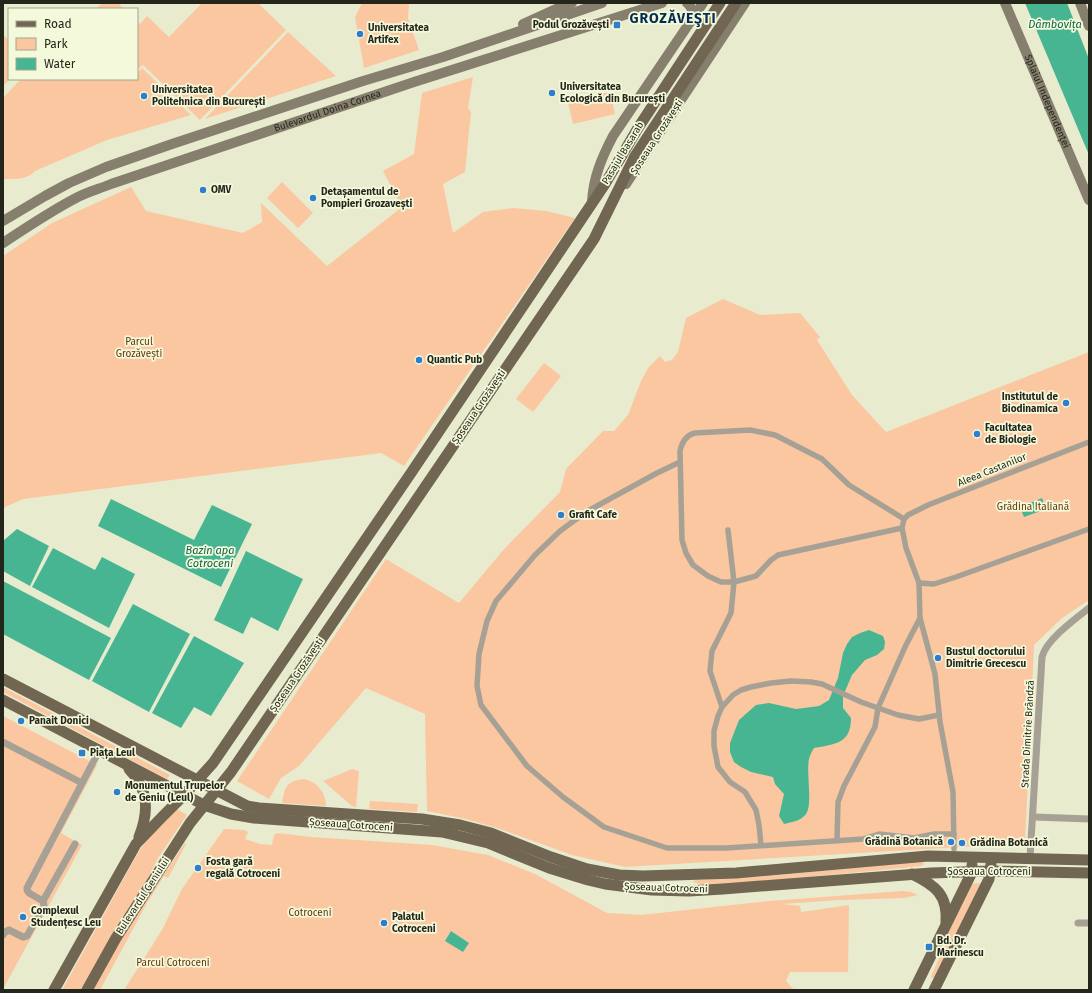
<svg xmlns="http://www.w3.org/2000/svg" width="1092" height="993" font-family="'Fira Sans',sans-serif">
<style>
.green{fill:#fac7a1}
.water{fill:#48b592}
.lines{fill:none;stroke-linecap:round;stroke-linejoin:round}
.pedestrian{stroke:#a7a195;stroke-width:5.5}
.minor{stroke:#a7a195;stroke-width:7}
.secondary{stroke:#877f6e;stroke-width:10}
.primary{stroke:#706651;stroke-width:11}
.poi-dot{fill:#2e7ece;stroke:#f5f9db;stroke-width:1.5}
.labels{text-anchor:middle;dominant-baseline:central;stroke-width:3.5;stroke-linejoin:round;paint-order:stroke}
.poi-label{font-size:10px;font-weight:bold;fill:#25261b;stroke:#f5f9db;text-anchor:start}
.street-label{font-size:10px;fill:#25261b;stroke:#f5f9db}
.park-label{font-size:10px;fill:#643509;stroke:#f5f9db}
.water-label{font-size:11px;font-style:italic;fill:#0e644c;stroke:#f5f9db}
.district-label{font-size:14px;font-weight:bold;letter-spacing:1px;fill:#052d52;stroke:#f5f9db}
</style>
<rect width="100%" height="100%" fill="#e8ebce"/>
<g class="green">
<path d="M102 3H118L124 9H96Z"/>
<path d="M202 3H258L286 30 200 120 143 65 137 70V21L140 24 147 16 169 37Z"/>
<path d="M362 3H409L408 18 419 50 364 68 355 17Z"/>
<path d="M288 32 336 76 205 119Z"/>
<path d="M3 35 9 40 10 79 3 86Z"/>
<path d="M142 68 191 115 107 140 35 171C27 180 15 179 3 179V98L21 79H137V73Z"/>
<path d="M473 77 468 108 471 112 465 172 443 184 453 233 483 212 513 208 546 211 575 218 404 466 381 453 23 499 5 507 3 510V256L52 223 131 187 146 211 243 233 262 222 261 203 327 266 402 207 383 171 414 154 422 93Z"/>
<path d="M610 92 615 114 573 124 568 102Z"/>
<path d="M282 182 313 213 298 228 267 198Z"/>
<path d="M723 299 760 315 800 313 820 337 817 340 852 395 886 432 1089 352V600L1062 618 1034 645 1025 843 625 867 572 855 500 829 466 819 427 811 425 714 366 688 299 766 281 778 269 799 237 781 386 559 459 603 505 548 560 492 566 469 603 431H614L628 415 641 381 648 368 660 356 665 362 672 360 678 352 686 318Z"/>
<path d="M544 363 561 376 533 412 516 399Z"/>
<path d="M3 687 170 775 167 779 3 692Z"/>
<path d="M3 716 97 765 61 833 82 845 3 989Z"/>
<path d="M352 769 359 771 356 807 352 806 323 781Z"/>
<path d="M304 779C317 782 326 792 326 806L282 803C285 787 286 781 304 779Z"/>
<path d="M370 801 418 804 417 812 369 809Z"/>
<path d="M177 809 187 815 158 858 139 896 94 968 82 990H62L138 853 150 835Z"/>
<path d="M224 829 244 830 248 832 245 839 260 844 272 845 274 835 277 833 312 837 432 845 488 855 535 874 607 913 641 915 769 901 903 891 911 892 918 895 904 898 840 900 782 904 800 906 801 912 849 905 848 972H790L786 981 792 988 796 990H124L162 930 182 889Z"/>
<path d="M185 843 186 844 168 878 164 876 147 903 100 990H92L122 937Z"/>
<path d="M922 861 924 864 922 866 746 883 703 885 693 882 695 880 780 875Z"/>
<path d="M981 883 935 977 932 978 931 976 947 941V931L970 884Z"/>
</g>
<g class="water">
<path d="M1025 3H1067L1089 59V155Z"/>
<path d="M1042 498 1046 509 1024 517 1020 507Z"/>
<path d="M111 499 194 540 212 505 252 524 221 587 98 526Z"/>
<path d="M17 529 49 546 30 586 3 571V541Z"/>
<path d="M53 548 95 570 102 557 135 574 109 628 32 587Z"/>
<path d="M246 551 303 579 278 631 251 617 243 634 214 620Z"/>
<path d="M3 581 111 638 89 680 3 634Z"/>
<path d="M133 604 190 634 149 712 92 681Z"/>
<path d="M869 630 883 636 885 642 884 649 877 655 865 660 852 675 843 696V708L851 718C851 744 835 744 814 748 812 751 810 755 809 759 806 773 813 805 806 814 801 821 792 822 784 824L779 816 784 794 775 784 773 777 751 772 741 767 734 762 730 752V743L739 720 756 705 769 703 796 709 819 706 829 700 838 678 843 653 847 644 852 637 860 633Z"/>
<path d="M194 636 244 663 211 716 194 707 181 728 152 713Z"/>
<path d="M451 931 469 943 463 952 445 941Z"/>
</g>
<g class="lines">
<g class="pedestrian">
<path d="M680 462 657 473 586 512 560 531 535 555 513 581 496 601 487 621 479 654 477 686 481 705 527 766 563 797 604 827 667 848H726L863 839 879 834 914 838 934 834H954"/>
<path d="M904 519 908 515 928 505 1089 442"/>
<path d="M902 528 778 555 771 560 756 576 734 582H721L708 576 693 565 686 553 682 540 680 451C682 442 686 435 695 433L750 430 775 435 822 459 849 485 904 519 902 528 906 548 919 583 920 618 935 674 940 722 953 792 954 849"/>
<path d="M919 583 934 584 956 577 1089 529"/>
<path d="M722 707 710 671 712 651 731 613 734 582 728 530"/>
<path d="M837 840 838 802 844 786 875 727 878 708 905 647 920 618"/>
<path d="M761 845 759 825 756 810 745 792 730 782 718 767 714 746V731L718 716 722 707 733 695 741 690 751 687 771 683 791 681 811 682 822 684 861 702 898 715 919 719 939 715"/>
</g>
<g class="minor">
<path d="M3 742 82 783"/>
<path d="M1034 817 1089 819"/>
<path d="M1030 858 1042 657C1046 640 1075 619 1089 608"/>
<path d="M43 901 75 844"/>
<path d="M1078 923H1089"/>
<path d="M3 935 5 932 9 930 23 937 27 936 44 906 43 901 29 893 27 890V888L99 751"/>
</g>
<g class="secondary">
<path d="M687 3C693 8 694 14 692 21"/>
<path id="s1" d="M1005 3 1089 200"/>
<path d="M1080 3 1089 26"/>
<path d="M523 24 556 9 572 3"/>
<path d="M626 184 644 156 745 3"/>
<path d="M592 202C593 178 602 157 613 136L703 3"/>
<path d="M3 221 45 196 69 183 106 167 172 144 363 81 443 57 602 3"/>
<path id="s2" d="M3 243C27 227 51 211 76 198 87 192 99 189 111 184L414 82 662 3"/>
</g>
<g class="primary">
<path d="M3 679 247 806 259 808 422 819 460 825 491 833 551 857 587 869 619 875 643 876 736 873 928 856 1089 860"/>
<path d="M3 700 204 805 231 814 254 818 442 832 488 843 549 868 588 880 605 884 652 890 689 891 723 889 931 873 991 871 1089 873"/>
<path d="M129 769C149 789 149 812 139 837"/>
<path d="M912 874C935 885 948 895 946 922"/>
<path d="M54 990 136 844 162 817 184 795 213 763 411 473 605 184 638 128 720 3"/>
<path d="M87 990 116 938 190 823 231 772 594 239 635 156 736 3"/>
<path d="M914 990 972 872V865"/>
<path d="M934 990 989 879 991 864"/>
</g>
</g>
<g class="poi-dot">
<rect x="613" y="21" width="8" height="8" rx="2"/>
<circle cx="360" cy="34" r="4"/>
<circle cx="552" cy="93" r="4"/>
<circle cx="144" cy="96" r="4"/>
<circle cx="203" cy="190" r="4"/>
<circle cx="313" cy="198" r="4"/>
<circle cx="419" cy="360" r="4"/>
<circle cx="1066" cy="403" r="4"/>
<circle cx="977" cy="434" r="4"/>
<circle cx="561" cy="515" r="4"/>
<circle cx="938" cy="658" r="4"/>
<circle cx="21" cy="721" r="4"/>
<rect x="78" y="749" width="8" height="8" rx="2"/>
<circle cx="117" cy="792" r="4"/>
<circle cx="951" cy="842" r="4"/>
<circle cx="962" cy="843" r="4"/>
<circle cx="198" cy="868" r="4"/>
<circle cx="23" cy="917" r="4"/>
<circle cx="384" cy="923" r="4"/>
<rect x="925" y="943" width="8" height="8" rx="2"/>
</g>
<g class="labels">
<g class="poi-label">
<text x="609" y="25" text-anchor="end">Podul Grozăvești</text>
<text x="368" y="28">Universitatea<tspan x="368" dy="12">Artifex</tspan></text>
<text x="560" y="87">Universitatea<tspan x="560" dy="12">Ecologică din București</tspan></text>
<text x="152" y="90">Universitatea<tspan x="152" dy="12">Politehnica din București</tspan></text>
<text x="211" y="190">OMV</text>
<text x="321" y="192">Detașamentul de<tspan x="321" dy="12">Pompieri Grozavești</tspan></text>
<text x="427" y="360">Quantic Pub</text>
<text x="1058" y="397" text-anchor="end">Institutul de<tspan x="1058" dy="12">Biodinamica</tspan></text>
<text x="985" y="428">Facultatea<tspan x="985" dy="12">de Biologie</tspan></text>
<text x="569" y="515">Grafit Cafe</text>
<text x="946" y="652">Bustul doctorului<tspan x="946" dy="12">Dimitrie Grecescu</tspan></text>
<text x="29" y="721">Panait Donici</text>
<text x="90" y="753">Piața Leul</text>
<text x="125" y="786">Monumentul Trupelor<tspan x="125" dy="12">de Geniu (Leul)</tspan></text>
<text x="943" y="842" text-anchor="end">Grădină Botanică</text>
<text x="970" y="843">Grădina Botanică</text>
<text x="206" y="862">Fosta gară<tspan x="206" dy="12">regală Cotroceni</tspan></text>
<text x="31" y="911">Complexul<tspan x="31" dy="12">Studențesc Leu</tspan></text>
<text x="392" y="917">Palatul<tspan x="392" dy="12">Cotroceni</tspan></text>
<text x="937" y="941">Bd. Dr.<tspan x="937" dy="12">Marinescu</tspan></text>
</g>
<g class="street-label">
<text stroke="none"><textPath href="#s1" startOffset="107">Splaiul Independenței</textPath></text>
<text stroke="none"><textPath href="#s2" startOffset="352">Bulevardul Doina Cornea</textPath></text>
<text transform="translate(657 137) rotate(-57)">Șoseaua Grozăvești</text>
<text transform="translate(623 153) rotate(-59)">Pasajul Basarab</text>
<text transform="translate(479 407) rotate(-56)">Șoseaua Grozăvești</text>
<text transform="translate(992 470) rotate(-22)">Aleea Castanilor</text>
<text transform="translate(297 675) rotate(-56)">Șoseaua Grozăvești</text>
<text transform="translate(1028 734) rotate(-87)">Strada Dimitrie Brândză</text>
<text transform="translate(351 825) rotate(4)">Șoseaua Cotroceni</text>
<text x="989" y="872">Șoseaua Cotroceni</text>
<text transform="translate(666 888) rotate(2)">Șoseaua Cotroceni</text>
<text transform="translate(143 896) rotate(-57)">Bulevardul Geniului</text>
</g>
<g class="park-label">
<text x="139" y="342">Parcul<tspan x="139" dy="12">Grozăvești</tspan></text>
<text x="1033" y="507">Grădina Italiană</text>
<text x="310" y="913">Cotroceni</text>
<text x="173" y="963">Parcul Cotroceni</text>
</g>
<g class="water-label">
<text x="1055" y="24">Dâmbovița</text>
<text x="210" y="550">Bazin apa<tspan x="210" dy="13">Cotroceni</tspan></text>
</g>
<g class="district-label">
<text x="673" y="18">GROZĂVEŞTI</text>
</g>
</g>
<rect width="1092" height="993" fill="none" stroke="#25261b" stroke-width="8"/>
<rect x="8" y="8" width="130" height="72" fill="#f5f9db" stroke="#a2a58e"/>
<rect x="16" y="21" width="20" height="6" fill="#706651" stroke="#a2a58e"/>
<text x="44" y="28" font-size="12" fill="#25261b">Road</text>
<rect x="16" y="38" width="20" height="12" fill="#fac7a1" stroke="#a2a58e"/>
<text x="44" y="48" font-size="12" fill="#25261b">Park</text>
<rect x="16" y="58" width="20" height="12" fill="#48b592" stroke="#a2a58e"/>
<text x="44" y="68" font-size="12" fill="#25261b">Water</text>
</svg>
